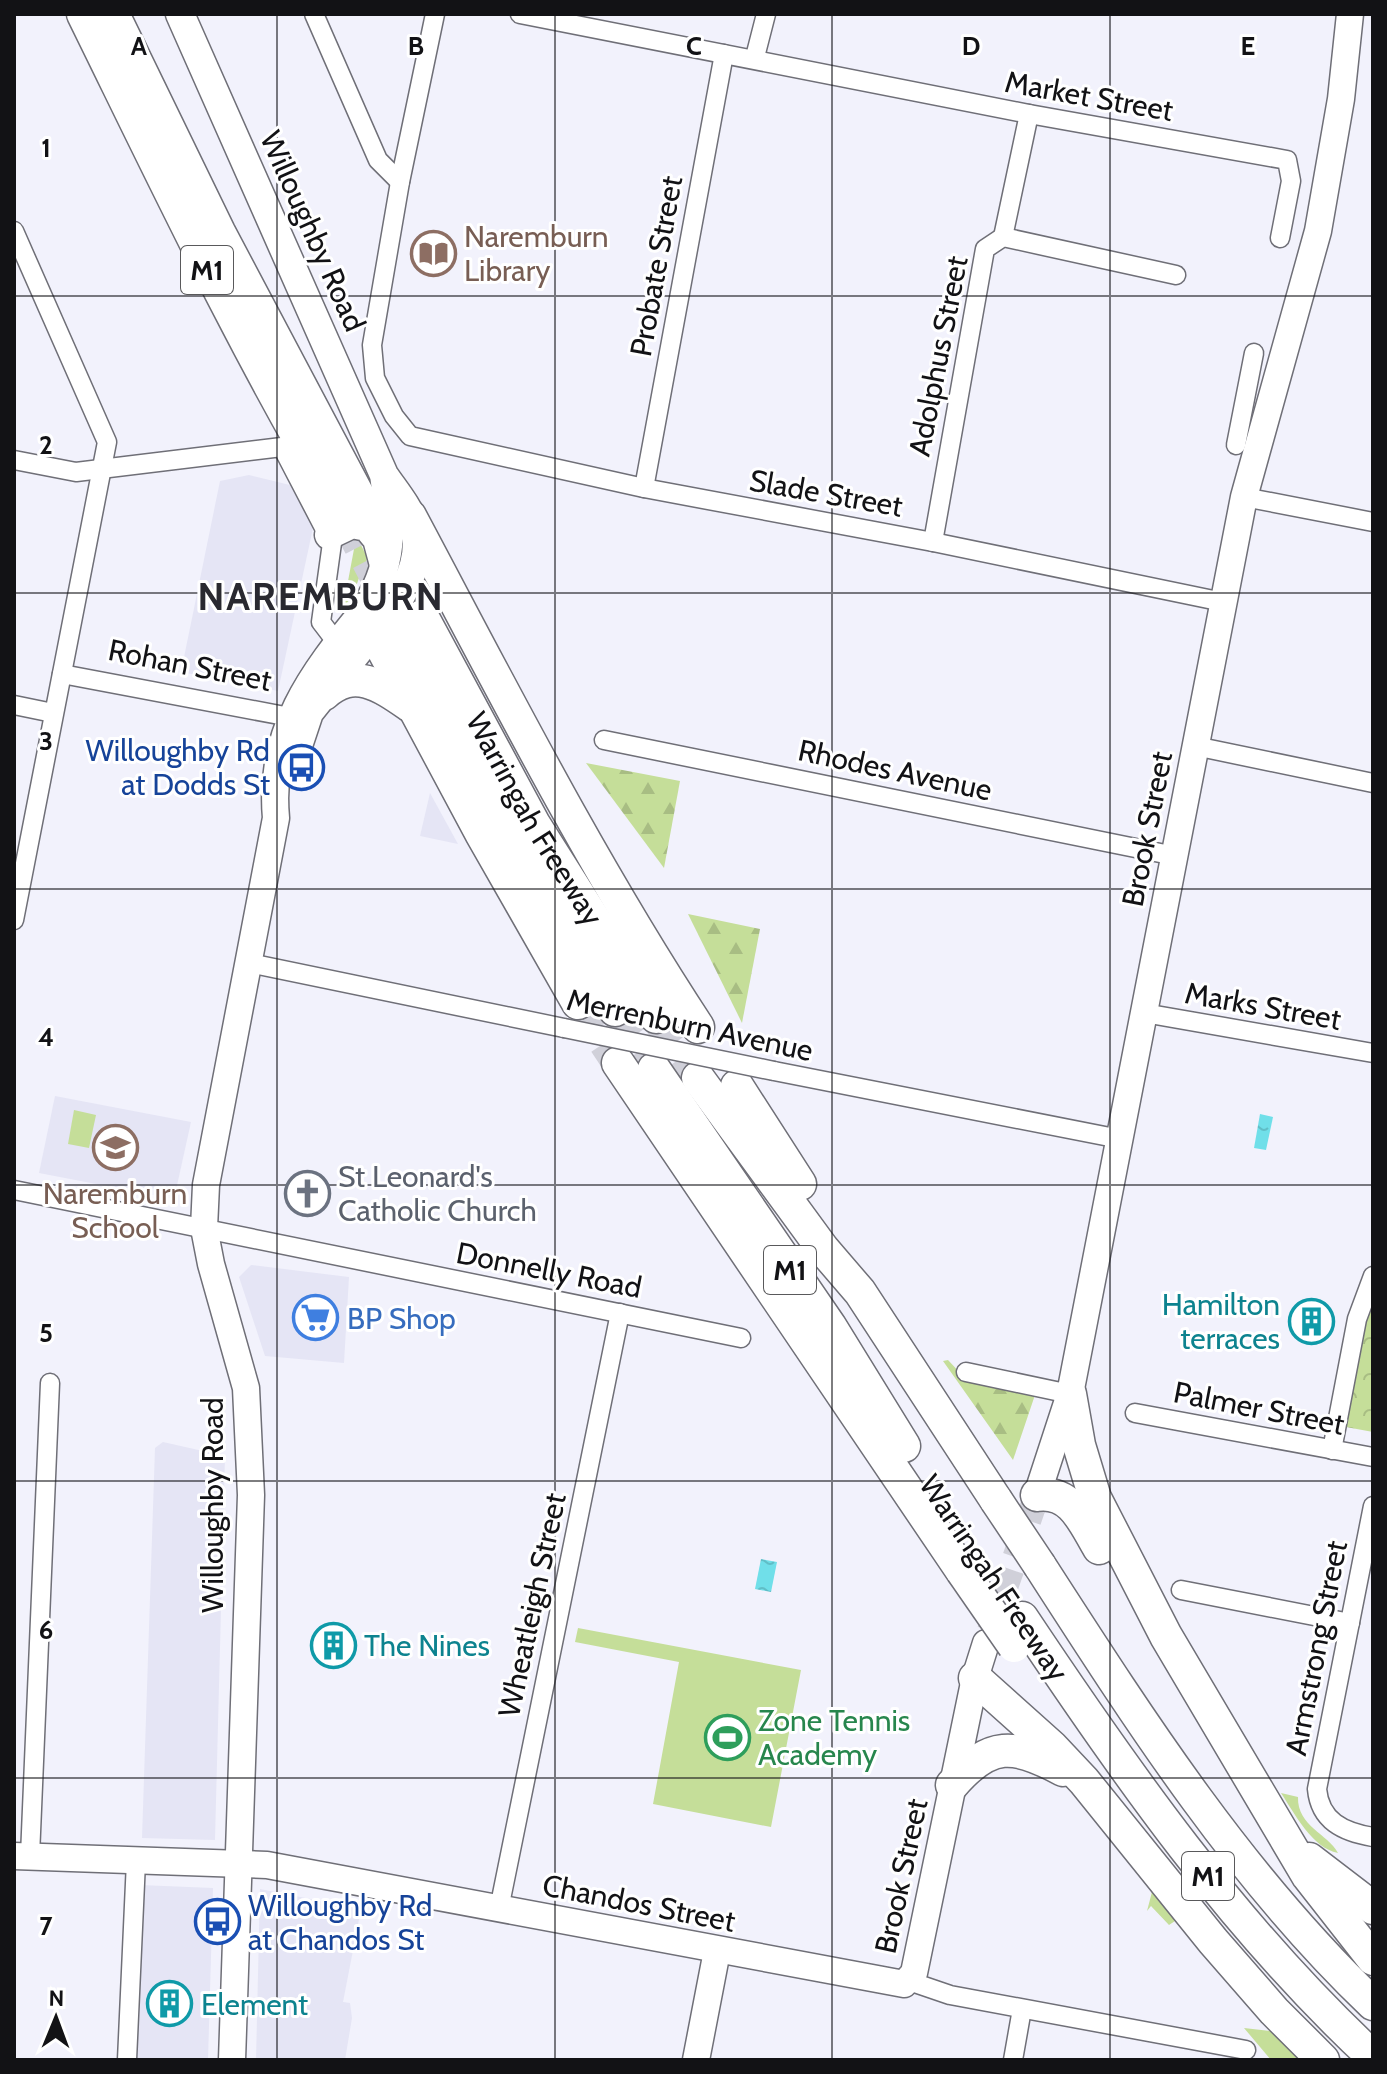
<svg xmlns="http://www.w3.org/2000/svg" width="1387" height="2074" font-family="Cabin,sans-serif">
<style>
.built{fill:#e5e5f5}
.grass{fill:#c5de99}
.forest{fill:url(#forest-firs)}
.park{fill:url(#park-crowns)}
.water{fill:url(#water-ripples)}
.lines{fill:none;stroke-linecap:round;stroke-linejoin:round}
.secondary-tunnel{stroke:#d0d0d9;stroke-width:26;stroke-dasharray:26 13;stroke-linecap:butt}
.highway-tunnel{stroke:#d0d0d9;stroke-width:32;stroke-dasharray:32 16;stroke-linecap:butt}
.street-casing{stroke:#6f6f77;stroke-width:21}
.secondary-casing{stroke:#6f6f77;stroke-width:29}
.primary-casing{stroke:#6f6f77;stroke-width:31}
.highway-casing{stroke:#6f6f77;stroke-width:35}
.street{stroke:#fff;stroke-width:18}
.secondary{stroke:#fff;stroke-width:26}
.primary{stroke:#fff;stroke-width:28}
.highway{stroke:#fff;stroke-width:32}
.street-bridge-casing{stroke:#6f6f77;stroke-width:21;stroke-linecap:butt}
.highway-bridge-casing{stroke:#6f6f77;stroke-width:35;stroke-linecap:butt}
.street-bridge{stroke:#fff;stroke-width:18}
.highway-bridge{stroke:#fff;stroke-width:32}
.grid{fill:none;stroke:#121215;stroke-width:2;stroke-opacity:0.55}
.labels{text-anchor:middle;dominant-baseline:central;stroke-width:6;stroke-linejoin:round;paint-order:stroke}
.shield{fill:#fff;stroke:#59595b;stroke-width:2}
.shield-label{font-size:28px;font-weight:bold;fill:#121215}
.street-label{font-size:30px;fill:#121215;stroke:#fff}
.education-label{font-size:30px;fill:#785e54;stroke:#fff;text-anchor:start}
.transit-label{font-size:30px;fill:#164399;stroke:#fff;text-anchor:end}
.worship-label{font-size:30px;fill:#5b616d;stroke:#fff;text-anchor:start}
.culture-label{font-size:30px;fill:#0d838f;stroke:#fff;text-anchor:start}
.shop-label{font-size:30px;fill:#366cbe;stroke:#fff;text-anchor:start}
.leisure-label{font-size:30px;fill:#27864d;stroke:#fff;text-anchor:start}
.district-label{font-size:38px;font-weight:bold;letter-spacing:2px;fill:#292930;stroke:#fff}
.grid-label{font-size:26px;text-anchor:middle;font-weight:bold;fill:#121215;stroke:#fff;stroke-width:6;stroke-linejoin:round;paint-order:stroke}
</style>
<defs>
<pattern id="forest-firs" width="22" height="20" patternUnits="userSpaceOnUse" patternTransform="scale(2)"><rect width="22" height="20" fill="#c5de99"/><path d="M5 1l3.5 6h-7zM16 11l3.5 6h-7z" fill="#a8bd83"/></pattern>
<pattern id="park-crowns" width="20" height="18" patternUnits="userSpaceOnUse" patternTransform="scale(2)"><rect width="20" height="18" fill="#c5de99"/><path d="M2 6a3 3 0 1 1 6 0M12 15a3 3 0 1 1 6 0" fill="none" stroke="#a8bd83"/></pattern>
<pattern id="water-ripples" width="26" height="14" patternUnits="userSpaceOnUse" patternTransform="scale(2)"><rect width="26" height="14" fill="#70dfe9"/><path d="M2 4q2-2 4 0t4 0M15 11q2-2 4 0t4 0" fill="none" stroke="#60bec7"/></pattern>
</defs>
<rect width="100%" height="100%" fill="#f2f2fc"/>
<g class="built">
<path d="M249 475 290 485 313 528 278 691 181 672 220 481Z"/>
<path d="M430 793 458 844 420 836Z"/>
<path d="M55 1096 191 1122 174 1199 39 1173Z"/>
<path d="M251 1265 349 1277 344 1363 265 1356 239 1277Z"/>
<path d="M163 1442 225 1456 215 1840 142 1838 155 1448Z"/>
<path d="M140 1885 213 1888 208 2060H136Z"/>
<path d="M260 1889 361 1909 343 2002 350 2003 352 2018 345 2060H256Z"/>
</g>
<g class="grass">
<path d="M344 544 361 545 367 557 364 577 359 578 353 595 343 608 354 549Z"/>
<path d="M74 1110 96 1115 89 1148 68 1144Z"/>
<path d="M578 1628 801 1670 771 1827 653 1804 679 1662 575 1642Z"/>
<path d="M1281 1793 1298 1797C1297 1826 1328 1834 1338 1853 1312 1848 1295 1814 1281 1793Z"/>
<path d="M1153 1888 1178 1919 1169 1925 1151 1906 1147 1911Z"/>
<path d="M1255 2003 1303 2060H1271L1244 2028 1270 2031 1250 2008Z"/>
</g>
<g class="forest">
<path d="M586 763 680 781 664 868Z"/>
<path d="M688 914 760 929 742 1023Z"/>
<path d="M948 1360 963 1376 1036 1392 1013 1460 943 1361Z"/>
</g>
<path class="park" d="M1373 1300V1432L1346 1427 1364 1326Z"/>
<g class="water">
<path d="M1260 1114 1273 1117 1266 1150 1254 1148Z"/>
<path d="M761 1559 777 1562 771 1592 755 1589Z"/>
</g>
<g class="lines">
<path class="secondary-tunnel" d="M990 1631 1037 1495"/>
<g class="highway-tunnel">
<path d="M345 518 389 602"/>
<path d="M578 1003 618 1063"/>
<path d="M615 1010 654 1069"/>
<path d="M656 1017 698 1078"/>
</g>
<defs>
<g id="street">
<path d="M314 14 378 160 400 182"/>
<path d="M435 14 400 182 372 345 375 378 394 416 410 436 644 488 933 542 1223 602"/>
<path d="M520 14 1029 114 1287 160 1291 181 1280 238"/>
<path d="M755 57 766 14"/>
<path d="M14 231 107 442 14 920"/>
<path d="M1003 237 1029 114"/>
<path d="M1236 445 1254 353"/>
<path d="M14 460 76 472 282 447 332 543 321 622 337 643"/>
<path d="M644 488 724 54"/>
<path d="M1244 497 1373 522"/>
<path d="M933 542 985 249 1003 237 1176 275"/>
<path d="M62 674 290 717"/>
<path d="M14 705 53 713"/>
<path d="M604 740 1175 856"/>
<path d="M1195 746 1373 783"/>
<path d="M249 963 564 1028"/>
<path d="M1144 1013 1373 1053"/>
<path d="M774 1071 1120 1139"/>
<path d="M14 1190 741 1338"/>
<path d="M966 1372 1070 1394"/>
<path d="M1135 1413 1373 1457"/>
<path d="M1332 1450 1357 1319 1373 1276"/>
<path d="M1373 1506 1317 1789C1320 1821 1343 1832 1373 1837"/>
<path d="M1181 1590 1350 1623"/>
<path d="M30 1856 50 1383"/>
<path d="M499 1909 620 1313"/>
<path d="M909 1981 950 1995 1246 2050"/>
<path d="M127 2060 136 1861"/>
<path d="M1013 2060 1022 2009"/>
</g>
<g id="secondary">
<path d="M300 743 310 713 374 633"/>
<path d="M1037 1495 1070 1394 1244 497 1318 231 1341 99 1350 14"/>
<path d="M14 1856 267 1865 904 1984 914 1973 975 1678 986 1643"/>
<path d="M232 2060 251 1495 246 1388 211 1264 204 1228 206 1185 276 818C268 731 311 674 363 611"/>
<path d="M696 2060 717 1951"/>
</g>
<g id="primary">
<path d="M180 14 384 475C394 490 408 506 414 524 426 563 398 605 374 633L363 611C394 566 392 526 384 475"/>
<path d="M329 535 352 524 367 527 377 539 384 565"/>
</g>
<g id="highway">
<path d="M83 14C167 185 247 355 345 518"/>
<path d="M113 14 219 232 365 508"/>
<path d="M410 516C502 689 590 863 698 1027"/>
<path id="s1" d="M422 616 534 824 656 1017"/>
<path d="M401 627 542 891 615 1010"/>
<path d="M374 633 481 833 578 1003"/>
<path d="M324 694C354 667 380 685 409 705"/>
<path d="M618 1063 962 1571"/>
<path d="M654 1069 830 1326 904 1446"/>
<path d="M698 1078 823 1249 860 1292 996 1500"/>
<path d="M737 1086 800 1184"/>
<path d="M1070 1394 1079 1445 1095 1498 1166 1636 1308 1876 1373 1959"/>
<path d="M1037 1495C1072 1490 1084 1523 1099 1548"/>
<path d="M1040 1566C1140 1721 1239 1876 1373 2004"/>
<path d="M1022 1618C1126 1774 1235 1929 1373 2057"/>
<path d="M975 1678 1052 1747 1084 1781 1213 1941 1274 2011 1323 2060"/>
<path d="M952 1785C990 1741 1014 1743 1063 1770"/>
<path d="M1309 1859 1373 1908"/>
</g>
</defs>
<use href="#street" class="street-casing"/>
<use href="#secondary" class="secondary-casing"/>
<use href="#primary" class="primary-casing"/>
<use href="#highway" class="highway-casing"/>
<use href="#street" class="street"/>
<use href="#secondary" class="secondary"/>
<use href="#primary" class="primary"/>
<use href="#highway" class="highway"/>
<defs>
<path id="street-bridge" d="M564 1028 774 1071"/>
<g id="highway-bridge">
<path d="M996 1500 1040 1566"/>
<path d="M962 1571 1014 1646"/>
</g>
</defs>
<use href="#street-bridge" class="street-bridge-casing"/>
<use href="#highway-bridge" class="highway-bridge-casing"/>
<use href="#street-bridge" class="street-bridge"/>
<use href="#highway-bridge" class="highway-bridge"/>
</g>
<path class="grid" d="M277 14V2060M555 14V2060M832 14V2060M1110 14V2060M14 296H1373M14 593H1373M14 889H1373M14 1185H1373M14 1481H1373M14 1778H1373"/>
<defs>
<symbol id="library-ring" viewBox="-11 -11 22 22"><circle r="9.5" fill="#fff" stroke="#8d6e63" stroke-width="1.5"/><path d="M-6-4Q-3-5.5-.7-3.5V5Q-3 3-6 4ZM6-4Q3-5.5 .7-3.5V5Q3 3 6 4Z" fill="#8d6e63"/></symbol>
<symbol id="bus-ring" viewBox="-11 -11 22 22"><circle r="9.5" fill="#fff" stroke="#1a4fb4" stroke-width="1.5"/><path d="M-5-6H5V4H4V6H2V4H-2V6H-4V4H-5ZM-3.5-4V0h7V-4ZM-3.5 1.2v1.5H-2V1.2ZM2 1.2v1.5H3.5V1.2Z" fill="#1a4fb4"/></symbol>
<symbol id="school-ring" viewBox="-11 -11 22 22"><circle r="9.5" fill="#fff" stroke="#8d6e63" stroke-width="1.5"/><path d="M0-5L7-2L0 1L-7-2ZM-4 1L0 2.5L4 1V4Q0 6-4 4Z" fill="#8d6e63"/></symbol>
<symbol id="church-ring" viewBox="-11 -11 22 22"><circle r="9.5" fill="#fff" stroke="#6b7280" stroke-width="1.5"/><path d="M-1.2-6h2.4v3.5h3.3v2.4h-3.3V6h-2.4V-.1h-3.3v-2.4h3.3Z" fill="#6b7280"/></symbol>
<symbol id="supermarket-ring" viewBox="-11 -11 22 22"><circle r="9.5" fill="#fff" stroke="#3f7fe0" stroke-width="1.5"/><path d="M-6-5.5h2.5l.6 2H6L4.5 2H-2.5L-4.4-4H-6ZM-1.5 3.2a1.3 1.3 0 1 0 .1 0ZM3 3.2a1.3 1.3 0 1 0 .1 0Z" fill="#3f7fe0"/></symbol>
<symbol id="building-ring" viewBox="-11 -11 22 22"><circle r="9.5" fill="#fff" stroke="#0f9aa8" stroke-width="1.5"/><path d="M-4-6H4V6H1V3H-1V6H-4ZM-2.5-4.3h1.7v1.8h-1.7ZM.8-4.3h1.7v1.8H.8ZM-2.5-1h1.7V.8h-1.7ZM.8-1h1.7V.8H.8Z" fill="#0f9aa8"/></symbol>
<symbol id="stadium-ring" viewBox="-11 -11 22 22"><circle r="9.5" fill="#fff" stroke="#2e9e5b" stroke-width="1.5"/><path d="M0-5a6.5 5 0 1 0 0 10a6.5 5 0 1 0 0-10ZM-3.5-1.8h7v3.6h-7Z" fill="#2e9e5b"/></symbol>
</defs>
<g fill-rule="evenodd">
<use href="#library-ring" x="408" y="228" width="51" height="51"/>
<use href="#bus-ring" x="276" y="742" width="51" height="51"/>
<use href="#school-ring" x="90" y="1122" width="51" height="51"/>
<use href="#church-ring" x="282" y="1168" width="51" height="51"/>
<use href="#supermarket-ring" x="290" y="1292" width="51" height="51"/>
<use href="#building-ring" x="1286" y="1296" width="51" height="51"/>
<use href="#building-ring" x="308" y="1620" width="51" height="51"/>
<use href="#stadium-ring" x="702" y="1712" width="51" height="51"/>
<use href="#bus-ring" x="192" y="1896" width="51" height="51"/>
<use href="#building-ring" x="144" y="1978" width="51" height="51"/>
</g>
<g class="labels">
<g class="shield">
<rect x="181" y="246" width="52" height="48" rx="6"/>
<rect x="764" y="1246" width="52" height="48" rx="6"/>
<rect x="1182" y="1852" width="52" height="48" rx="6"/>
</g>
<g class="shield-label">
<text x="207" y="270">M1</text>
<text x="790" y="1270">M1</text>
<text x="1208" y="1876">M1</text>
</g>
<g class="street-label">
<text transform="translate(1089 96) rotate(10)">Market Street</text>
<text transform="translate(313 231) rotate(66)">Willoughby Road</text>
<text transform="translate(656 266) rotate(-80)">Probate Street</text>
<text transform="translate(938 356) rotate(-79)">Adolphus Street</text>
<text transform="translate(826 493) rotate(10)">Slade Street</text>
<text transform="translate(190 665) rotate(11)">Rohan Street</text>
<text transform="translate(895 770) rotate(12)">Rhodes Avenue</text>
<text stroke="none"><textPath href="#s1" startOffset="232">Warringah Freeway</textPath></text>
<text transform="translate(1147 829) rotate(-79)">Brook Street</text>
<text transform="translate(1263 1006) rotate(10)">Marks Street</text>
<text transform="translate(690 1025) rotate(12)">Merrenburn Avenue</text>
<text transform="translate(549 1270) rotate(11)">Donnelly Road</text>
<text transform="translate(1259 1408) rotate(11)">Palmer Street</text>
<text transform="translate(212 1505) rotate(-90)">Willoughby Road</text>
<text transform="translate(994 1578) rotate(56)">Warringah Freeway</text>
<text transform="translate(532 1605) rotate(-78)">Wheatleigh Street</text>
<text transform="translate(1316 1648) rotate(-79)">Armstrong Street</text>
<text transform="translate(901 1876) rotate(-78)">Brook Street</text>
<text transform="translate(639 1903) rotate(11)">Chandos Street</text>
</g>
<g class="education-label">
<text x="464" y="236">Naremburn<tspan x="464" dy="34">Library</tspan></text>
<text x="115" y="1193" text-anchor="middle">Naremburn<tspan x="115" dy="34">School</tspan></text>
</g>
<g class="transit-label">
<text x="270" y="750">Willoughby Rd<tspan x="270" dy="34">at Dodds St</tspan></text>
<text x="248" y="1905" text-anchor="start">Willoughby Rd<tspan x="248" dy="34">at Chandos St</tspan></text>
</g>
<g class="worship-label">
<text x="338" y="1176">St Leonard's<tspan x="338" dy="34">Catholic Church</tspan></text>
</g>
<g class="culture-label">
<text x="1280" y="1304" text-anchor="end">Hamilton<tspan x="1280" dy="34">terraces</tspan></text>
<text x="364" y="1645">The Nines</text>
<text x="201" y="2004">Element</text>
</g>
<g class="shop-label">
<text x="347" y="1318">BP Shop</text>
</g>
<g class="leisure-label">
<text x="758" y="1720">Zone Tennis<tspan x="758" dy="34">Academy</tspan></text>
</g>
<g class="district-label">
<text x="321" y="596">NAREMBURN</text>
</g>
</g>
<g class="grid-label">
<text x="139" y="55">A</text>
<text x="416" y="55">B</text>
<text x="694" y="55">C</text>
<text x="971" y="55">D</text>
<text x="1248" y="55">E</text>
<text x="46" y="157">1</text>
<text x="46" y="454">2</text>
<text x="46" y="750">3</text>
<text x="46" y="1046">4</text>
<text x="46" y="1342">5</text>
<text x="46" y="1639">6</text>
<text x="46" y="1935">7</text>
</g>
<rect width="1387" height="2074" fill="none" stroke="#121215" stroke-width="32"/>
<g transform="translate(56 2018) rotate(1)" stroke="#ffffff" stroke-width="6" paint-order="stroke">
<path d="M0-6L14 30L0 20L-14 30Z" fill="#121215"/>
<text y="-12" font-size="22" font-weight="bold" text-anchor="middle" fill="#121215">N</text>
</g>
</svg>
